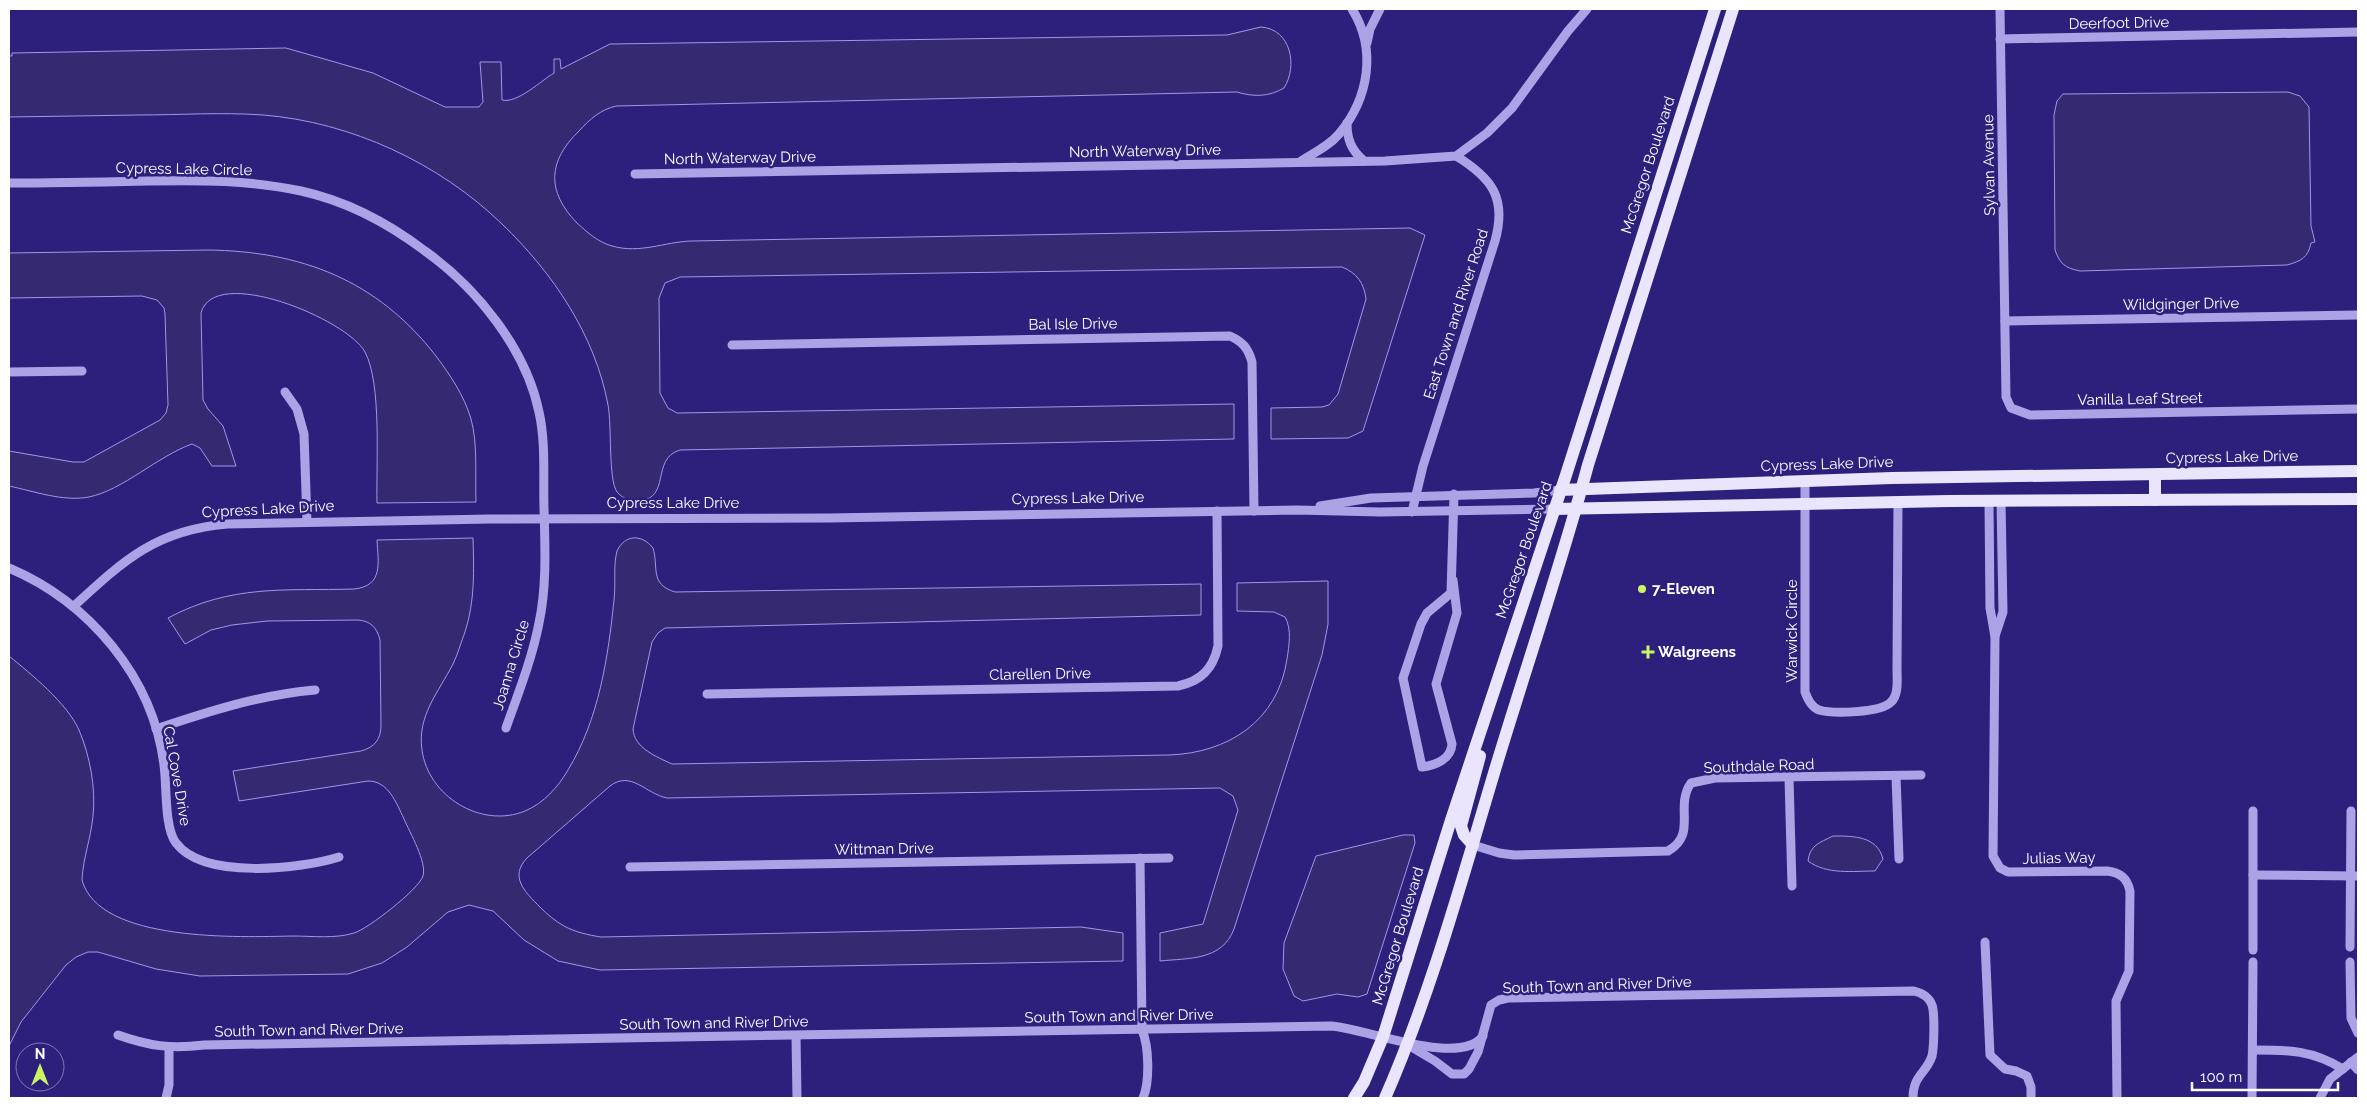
<svg xmlns="http://www.w3.org/2000/svg" width="2367" height="1107" font-family="Raleway,sans-serif">
<style>
.water{fill:#352a71;stroke:#a097e8}
.lines{fill:none;stroke-linecap:round;stroke-linejoin:round}
.minor{stroke:#aca3e7;stroke-width:9}
.major{stroke:#eae5fd;stroke-width:12}
.poi-dot{fill:#cbf464;stroke:#2d207d;stroke-width:2}
.labels{text-anchor:middle;dominant-baseline:central;stroke-width:5;stroke-linejoin:round;paint-order:stroke}
.street-label{font-size:15px;fill:#fff;stroke:#2d207d}
.poi-label{font-size:15px;font-weight:bold;fill:#fff;stroke:#2d207d;text-anchor:start}
</style>
<rect width="100%" height="100%" fill="#2d207d"/>
<g class="water">
<path d="M1261 27C1291 29 1298 66 1284 88 1269 97 1253 97 1237 92L616 106C600 110 590 119 579 131 548 161 546 191 577 223 588 233 598 242 612 246 640 254 664 242 691 241L1410 228 1425 235 1363 431 1348 438 1271 439V408L1322 407 1329 405 1338 394 1366 299C1364 283 1357 273 1342 267L680 277 665 283 659 298 660 393 668 408 677 413 1234 404V439L680 450C650 459 672 499 638 501 630 501 622 498 617 492 608 479 612 425 608 405 595 335 553 273 502 224 439 163 351 122 263 115 221 112 180 115 138 115 95 116 52 116 9 117V56H12V53L286 48 373 73 445 107H479L483 102 480 62H501L502 100C517 104 542 80 554 73V59H560L561 69 610 44 1227 35Z"/>
<path d="M2288 92 2300 96 2309 107 2311 226 2315 242 2311 243C2308 258 2301 261 2287 265L2080 271C2065 268 2060 264 2055 250L2054 115 2057 101 2063 94Z"/>
<path d="M207 250C301 251 377 280 436 356 450 375 464 395 471 419 478 444 475 475 476 502L377 503C376 465 382 384 365 352 347 319 214 264 201 313L203 400 208 409 223 426 236 466H212L200 448 192 444C158 456 123 490 89 497 63 502 33 491 9 486V451L73 462H84L160 420 166 413 168 405 165 314 164 308 157 300 142 296 9 298V253Z"/>
<path d="M473 538C474 570 475 601 465 632 461 642 458 654 453 664 438 693 417 716 422 750 428 796 481 829 525 811 544 803 558 787 568 770 599 719 608 658 614 600 616 584 613 566 617 551 625 534 642 534 653 548 659 567 649 584 675 592L1201 584V615L665 628 658 633 652 642 633 729C634 748 657 757 672 764L1169 755C1228 753 1278 721 1287 659 1289 646 1292 629 1285 617L1274 612 1237 611V583L1328 581V624L1322 655 1234 929C1222 961 1188 958 1160 961V933L1203 924 1238 810 1233 796 1220 788 667 798C646 794 631 770 610 786L527 858C509 877 525 892 540 907 547 914 555 921 564 926 575 932 588 935 601 937L1081 927 1123 933V961L600 970 558 961 524 940 493 911 469 905 448 912 407 947 382 963 348 974 200 976 156 969 98 952H88L76 957 66 965 21 1022 9 1046V656C31 674 67 703 79 730 90 756 96 788 93 816 91 838 83 858 82 880 99 943 241 937 293 936 312 936 335 939 354 933 368 929 419 889 423 876 427 862 410 833 404 819 396 802 388 781 368 781L239 801 233 771 361 751C375 747 381 739 381 725L380 640C377 628 371 621 358 620L267 621 232 625 211 630 185 644 168 618C232 584 284 591 354 589 384 586 378 562 377 540Z"/>
<path d="M1403 835H1414L1415 843 1367 994 1358 997 1337 994 1303 1001 1294 996 1283 969 1284 943 1316 856Z"/>
<path d="M1833 836C1854 836 1877 836 1883 859L1875 871C1853 871 1827 875 1808 861 1810 845 1819 843 1833 836Z"/>
</g>
<g class="lines">
<g class="minor">
<path d="M2000 9 2006 397 2011 408 2030 415 2358 409"/>
<path d="M2000 39 2358 32"/>
<path d="M1367 43 1370 29 1380 9"/>
<path d="M1347 123C1347 139 1351 150 1364 161"/>
<path d="M1301 161C1314 153 1329 146 1339 134 1369 98 1377 49 1352 9"/>
<path d="M635 174 1385 161 1456 156 1487 133 1512 108 1568 31 1587 9"/>
<path d="M9 183C55 183 102 182 148 181 200 180 250 180 301 191 347 201 388 223 425 251 477 288 526 349 539 412 546 443 543 477 544 508 545 546 547 586 539 623 532 659 518 694 506 728"/>
<path d="M2005 321 2358 315"/>
<path d="M732 345 1230 336C1243 342 1248 348 1252 362L1254 511"/>
<path d="M9 372 82 371"/>
<path d="M285 392 297 409 304 434 307 522"/>
<path d="M1805 481V692C1808 699 1811 707 1819 710 1832 714 1881 713 1891 702 1899 695 1897 679 1897 669L1898 502"/>
<path d="M1989 501 1990 608 1995 637 1993 856 2000 868 2008 872 2107 871C2121 873 2127 878 2130 891L2129 971 2116 1001 2117 1098"/>
<path d="M1320 506 1371 498 1534 493 1560 490"/>
<path d="M1412 512 1423 466 1495 241C1507 198 1492 178 1456 156"/>
<path d="M9 568C89 602 153 677 164 765 167 785 164 827 176 843 204 880 301 869 339 857"/>
<path d="M1453 580 1457 613 1436 684 1452 744C1451 759 1436 765 1422 767L1403 678 1421 624 1427 613 1451 593 1454 494"/>
<path d="M74 606C124 560 156 530 227 524L490 519 829 518 1297 510 1380 512 1554 509"/>
<path d="M1995 636 2003 612 2001 501"/>
<path d="M707 694 1178 686C1201 681 1213 669 1218 646L1217 511"/>
<path d="M156 729C210 711 259 695 315 690"/>
<path d="M1896 776 1899 859"/>
<path d="M1789 778 1792 886"/>
<path d="M1473 845 1499 853 1514 855 1668 851C1698 834 1674 807 1691 783L1715 778 1921 775"/>
<path d="M1140 858 1142 1030C1149 1046 1150 1082 1143 1098"/>
<path d="M630 867 1169 858"/>
<path d="M2253 875 2358 876"/>
<path d="M1985 942 1990 1055 2005 1069 2016 1071 2027 1076 2031 1087V1098"/>
<path d="M2350 947 2351 811"/>
<path d="M2253 950V811"/>
<path d="M2350 962 2351 1018 2358 1033"/>
<path d="M118 1035C149 1046 170 1049 204 1045L1331 1026C1365 1028 1460 1068 1483 1036"/>
<path d="M796 1036 797 1098"/>
<path d="M1408 1045 1435 1061 1452 1074H1464L1469 1069 1478 1052 1491 1005 1499 1000 1508 998 1914 991C1922 993 1929 997 1932 1005 1935 1014 1934 1047 1932 1056 1926 1074 1913 1075 1913 1098"/>
<path d="M2254 1050C2289 1050 2312 1050 2343 1069"/>
<path d="M2351 1062 2358 1070"/>
<path d="M166 1098 169 1085V1048"/>
<path d="M2252 1098 2253 962"/>
<path d="M2320 1098 2330 1079 2358 1057"/>
</g>
<g class="major">
<path d="M1560 490 1892 478 2358 471"/>
<path d="M2155 500V475"/>
<path d="M1554 509 1949 501 2358 499"/>
<path d="M1473 845 1464 835 1461 826 1480 756"/>
<path d="M1354 1098 1364 1082 1383 1037 1451 820 1566 475 1715 9"/>
<path d="M1385 1098C1431 993 1461 883 1494 773 1525 670 1560 569 1588 465L1733 9"/>
</g>
</g>
<g class="poi-dot">
<circle cx="1642" cy="589" r="5"/>
<path d="M1645.5 644.5h5v5h5v5h-5v5h-5v-5h-5v-5h5z"/>
</g>
<g class="labels">
<g class="street-label">
<text transform="translate(2119 23) rotate(-1)">Deerfoot Drive</text>
<text transform="translate(1145 151) rotate(-1)">North Waterway Drive</text>
<text transform="translate(740 158) rotate(-1)">North Waterway Drive</text>
<text transform="translate(1648 165) rotate(-72)">McGregor Boulevard</text>
<text transform="translate(1989 165) rotate(-91)">Sylvan Avenue</text>
<text transform="translate(184 169) rotate(1)">Cypress Lake Circle</text>
<text transform="translate(2181 304) rotate(-1)">Wildginger Drive</text>
<text transform="translate(1456 314) rotate(-72)">East Town and River Road</text>
<text transform="translate(1073 324) rotate(-1)">Bal Isle Drive</text>
<text transform="translate(2140 399) rotate(-1)">Vanilla Leaf Street</text>
<text transform="translate(2232 457) rotate(-1)">Cypress Lake Drive</text>
<text transform="translate(1827 464) rotate(-2)">Cypress Lake Drive</text>
<text transform="translate(1078 498) rotate(-1)">Cypress Lake Drive</text>
<text x="673" y="503">Cypress Lake Drive</text>
<text transform="translate(268 509) rotate(-3)">Cypress Lake Drive</text>
<text transform="translate(1524 550) rotate(-71)">McGregor Boulevard</text>
<text transform="translate(1792 631) rotate(-90)">Warwick Circle</text>
<text transform="translate(511 665) rotate(-73)">Joanna Circle</text>
<text transform="translate(1040 674) rotate(-1)">Clarellen Drive</text>
<text transform="translate(1759 766) rotate(-2)">Southdale Road</text>
<text transform="translate(177 776) rotate(80)">Cal Cove Drive</text>
<text transform="translate(884 849) rotate(-1)">Wittman Drive</text>
<text transform="translate(2059 858) rotate(-1)">Julias Way</text>
<text transform="translate(1398 936) rotate(-73)">McGregor Boulevard</text>
<text transform="translate(1597 985) rotate(-2)">South Town and River Drive</text>
<text transform="translate(1119 1016) rotate(-1)">South Town and River Drive</text>
<text transform="translate(714 1023) rotate(-1)">South Town and River Drive</text>
<text transform="translate(309 1030) rotate(-1)">South Town and River Drive</text>
</g>
<g class="poi-label">
<text x="1652" y="589">7-Eleven</text>
<text x="1658" y="652">Walgreens</text>
</g>
</g>
<rect width="2367" height="1107" fill="none" stroke="#ffffff" stroke-width="20"/>
<g transform="translate(40 1067)"><circle r="24" fill="#2d207d" stroke="#8179b1"/>
<path d="M0-4L9 19L0 12L-9 19Z" fill="#cbf464"/>
<text y="-8" font-size="14" font-weight="bold" text-anchor="middle" fill="#ffffff">N</text>
</g>
<path d="M2192 1082v8h146v-8" fill="none" stroke="#ffffff" stroke-width="2.5"/>
<text x="2200" y="1082" font-size="15" fill="#ffffff" stroke="#2d207d" stroke-width="4" paint-order="stroke">100 m</text>
</svg>
